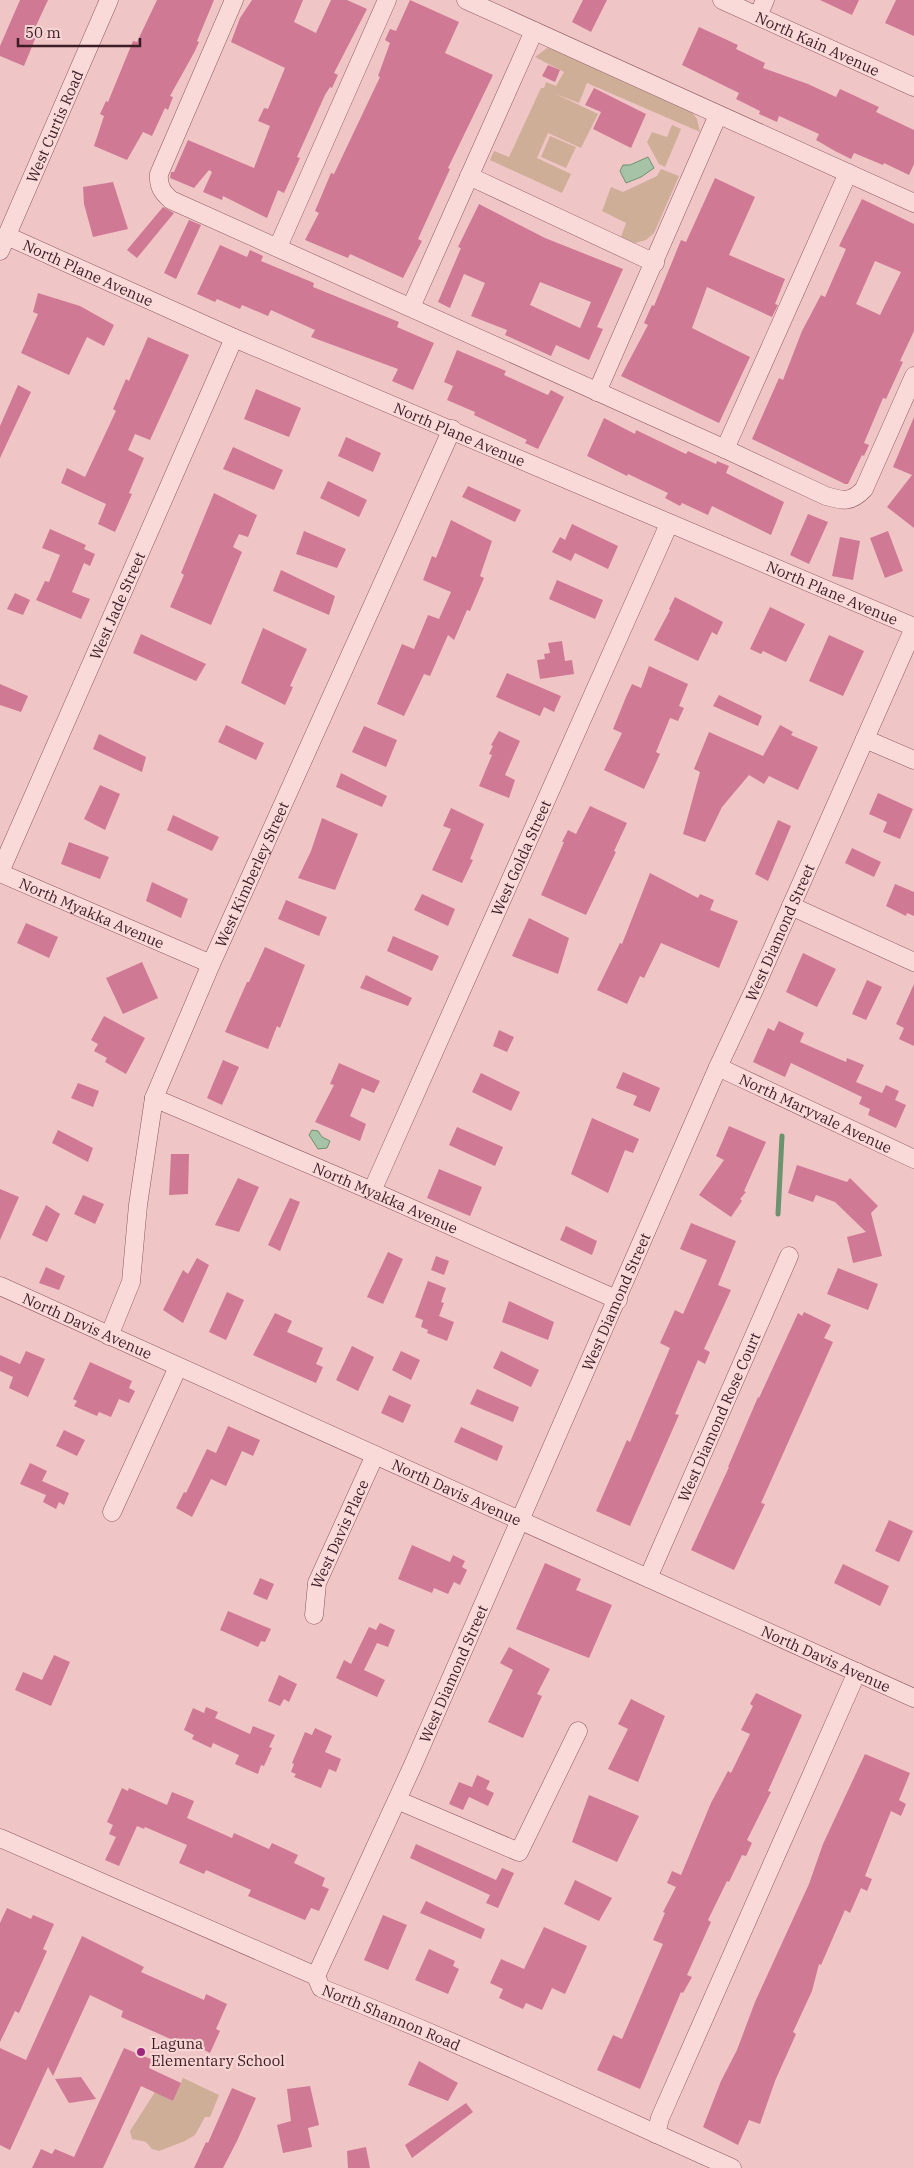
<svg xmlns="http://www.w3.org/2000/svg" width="914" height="2168" font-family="'IBM Plex Serif',serif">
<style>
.green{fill:#cfae98}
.water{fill:#a7c3a7;stroke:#6c926e}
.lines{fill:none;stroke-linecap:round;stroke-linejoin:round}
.stream{stroke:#6c926e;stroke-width:5}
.building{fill:#d07994;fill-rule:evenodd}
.minor-casing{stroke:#8c5a63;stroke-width:19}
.minor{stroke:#fad9d9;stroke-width:18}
.poi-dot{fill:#9e277e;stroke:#f7d5d5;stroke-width:2}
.labels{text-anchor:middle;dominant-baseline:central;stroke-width:4.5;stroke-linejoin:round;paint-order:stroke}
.street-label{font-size:15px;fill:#3b1e25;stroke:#f7d5d5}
.poi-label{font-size:15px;fill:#3b1e25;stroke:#f7d5d5;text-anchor:start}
</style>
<rect width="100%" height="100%" fill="#f0c5c6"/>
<g class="green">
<path d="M547 48 553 49 691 111 697 119 700 132 587 83 579 103 556 94 598 114 581 148 548 133 537 158 571 174 562 193 490 160 494 151 509 157 541 88H544L546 82 556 86 564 72 535 57Z"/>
<path d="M672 125 681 129 665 167 659 164 647 142 652 132 667 137Z"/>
<path d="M550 136 576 147 566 168 541 157Z"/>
<path d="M661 169 679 176 654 233 646 240 635 243 621 237 626 223 602 211 611 187 623 192 657 176Z"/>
<path d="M183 2078 219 2095 210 2117H205L195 2135 185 2141 159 2151 152 2149 146 2142 132 2139 130 2131 155 2092 173 2101Z"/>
</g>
<g class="water">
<path d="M648 157 654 168 641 177 626 183 620 171 623 165H630Z"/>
<path d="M312 1130 318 1131 322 1137 330 1141 327 1148 318 1149 309 1135Z"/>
</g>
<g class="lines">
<path class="stream" d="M778 1214 782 1136"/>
</g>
<g class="building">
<path d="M20 0H48L34 30 38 32 24 66 0 56V46Z"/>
<path d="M157 0H214L197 41 199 42 195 51 170 96 173 97 168 110 165 108 152 136 143 132 127 160 94 146 104 116 100 114 106 101 108 102 133 41 137 42Z"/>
<path d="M252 0H303L294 22 316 33 331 0H347L367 9 334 73 338 75 332 88 330 87 325 95 297 157 300 158 284 193 278 190 267 218 223 196 222 200 203 192 212 172 209 170 194 188 170 178 171 172H174L188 140 254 168 270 126 258 121 264 108 268 109 285 68 231 42 240 18Z"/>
<path d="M410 0 459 22 445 53 493 75 448 168 450 169 418 239 422 241 403 278 350 254 348 258 305 240 319 213 315 211 331 173 334 174 380 77 378 76 390 43 385 40 390 29 396 31Z"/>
<path d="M583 0H607L591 32 572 22Z"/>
<path d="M820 0H859L852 15Z"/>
<path d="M896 0H914V36L885 23Z"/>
<path d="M699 27 738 45 736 49 765 63 763 68 808 84 836 97 840 89 879 107 876 112 914 130V164L909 175 884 163 883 165 854 153 851 159 835 151 816 140 819 134 779 116 777 122 759 114 760 111 736 99 739 93 682 65Z"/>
<path d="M548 65 560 70 555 82 542 76Z"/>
<path d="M594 88 646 114 631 148 593 129 601 112 585 105Z"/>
<path d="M715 178 755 197 729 255 785 279 775 304 778 305 772 317 707 287 692 328 750 357 719 423 621 376 648 325 644 323 652 305 654 306 681 240 686 242Z"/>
<path d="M113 182 128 229 93 237 84 204 83 187Z"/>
<path d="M862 199 914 224V331L900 361 903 362 886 399 883 398 864 443 869 445 864 456 862 455 848 484H845L752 439 779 378 783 380 802 331 821 295 825 297 846 249 839 246ZM875 261 901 272 880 315 856 304Z"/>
<path d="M479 204 545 238 623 269 597 327 603 329 589 360 556 345 551 356 505 335 507 330 471 316 485 283 464 274 450 308 438 302 461 248 458 247ZM540 282 591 302 580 328 530 305Z"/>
<path d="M163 207 174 213 137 258 127 250Z"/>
<path d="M189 220 201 225 176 279 164 273Z"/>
<path d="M220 245 247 257 250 250 263 256 261 261 314 283 313 287 399 322 397 327 434 343 413 390 392 381 398 369 311 337 315 330 271 310 268 316 242 305 240 309 217 299 215 302 197 294Z"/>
<path d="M38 293 80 306 114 325 104 346 87 337 69 375 21 353 38 314 33 312Z"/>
<path d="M148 337 189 355 150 440 135 434 128 450 144 458 129 493 132 494 115 532 98 524 106 504 61 483 67 468 85 477 116 411 113 409 126 379 129 381Z"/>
<path d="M457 350 506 371 504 375 548 395 551 390 564 397 538 449 525 443 527 440 474 415 475 412 447 400 453 386 444 382Z"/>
<path d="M18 385 31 392 0 458V426Z"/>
<path d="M256 389 301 408 289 437 244 419Z"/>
<path d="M914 417V528L887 507 912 475 893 467Z"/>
<path d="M604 418 635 434 636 430 686 454 688 451 716 464 717 461 729 466 726 473 784 502 771 535 712 506 708 515 682 503 680 506 665 498 668 493 628 474 627 476 587 456Z"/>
<path d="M346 437 381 453 373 472 338 456Z"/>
<path d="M233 447 283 470 274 490 223 469Z"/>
<path d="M328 481 367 500 359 517 320 498Z"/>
<path d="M468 486 521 510 515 522 462 497Z"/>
<path d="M214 493 257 515 248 537 239 534 233 547 242 552 211 625 170 607 184 575 181 573Z"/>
<path d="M808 514 828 522 809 564 790 555Z"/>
<path d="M451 520 492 541 480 576 484 578 470 611 467 610 454 640 448 635 430 676 424 674 404 716 377 704 402 644 414 649 428 615 439 619 451 592 423 580 432 556 436 558Z"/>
<path d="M572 524 618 546 608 569 575 553 571 561 552 552 560 537 565 540Z"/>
<path d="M50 529 86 545 84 549 95 554 90 566 84 563 72 592 90 599 81 619 36 600 45 581 49 582 60 555 42 548Z"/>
<path d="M304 531 346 549 337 568 296 554Z"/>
<path d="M888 531 903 571 885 578 870 538Z"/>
<path d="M840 537 860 541 853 580 832 576Z"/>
<path d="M281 570 335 596 329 615 273 591Z"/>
<path d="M557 580 603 600 595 619 549 599Z"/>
<path d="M15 593 30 600 23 615 7 609Z"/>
<path d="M675 597 723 622 717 635 712 632 698 661 654 640 670 610 669 609Z"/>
<path d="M770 607 805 624 786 662 763 651 761 654 750 649Z"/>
<path d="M263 628 307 649 290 686 293 687 285 705 241 683Z"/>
<path d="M141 634 206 664 196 681 133 653Z"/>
<path d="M829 635 864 651 843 696 809 681Z"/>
<path d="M562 641 565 661 572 660 574 674 540 679 537 660 545 659 544 654 550 653 548 643Z"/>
<path d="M649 666 688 684 679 706 684 708 678 721 670 718 656 752 660 754 644 789 604 770 622 733 613 729 626 697 632 684 641 688Z"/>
<path d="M507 673 561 696 554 712 544 707 540 716 496 697Z"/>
<path d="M0 684 28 696 21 712 0 705Z"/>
<path d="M719 695 762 716 758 726 713 706Z"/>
<path d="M226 725 264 743 256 760 218 742Z"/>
<path d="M780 725 793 732 791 735 818 747 798 790 769 776 764 784 749 775 722 807 705 842 683 834 700 772 694 769 709 732 763 756Z"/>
<path d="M364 726 397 740 386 767 352 752Z"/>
<path d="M499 731 520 741 505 775 515 780 509 798 479 786 492 755 489 754 493 746 491 745Z"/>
<path d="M99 734 146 757 142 772 93 749Z"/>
<path d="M341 773 387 796 382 807 336 787Z"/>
<path d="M100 785 120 794 105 830 84 819Z"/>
<path d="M878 793 913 809 900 839 883 832 887 822 869 814Z"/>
<path d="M590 806 627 823 614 851 616 852 586 915 541 895 564 842H562L568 830 576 834Z"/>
<path d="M451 808 484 824 470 859 473 860 462 883 432 870 451 829 443 826Z"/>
<path d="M173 815 219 837 212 851 167 830Z"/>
<path d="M322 818 358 834 335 890 298 878 311 851Z"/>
<path d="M778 820 791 826 768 881 755 874Z"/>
<path d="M69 842 109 857 100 879 61 864Z"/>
<path d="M852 848 881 862 874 877 845 863Z"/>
<path d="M650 873 698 898 700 894 714 900 710 910 738 921 719 968 661 943 644 978 640 976 627 1004 597 990 620 943 622 944Z"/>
<path d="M152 882 188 899 181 918 146 901Z"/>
<path d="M895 884 914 892V916L907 913 906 916 886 906Z"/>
<path d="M422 894 455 909 448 926 414 910Z"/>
<path d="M286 900 327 917 319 936 278 919Z"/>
<path d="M529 918 569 938 558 974 512 956Z"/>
<path d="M26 923 58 937 49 958 17 943Z"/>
<path d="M393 936 439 956 432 971 387 951Z"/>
<path d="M265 947 305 965 280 1028 277 1026 268 1049 225 1032 247 982H249Z"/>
<path d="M803 953 836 969 817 1007 786 992Z"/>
<path d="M142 962 158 998 123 1014 106 978Z"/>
<path d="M366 975 412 998 408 1006 360 988Z"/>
<path d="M867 980 882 987 866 1020 852 1014Z"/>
<path d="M914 984V1046L899 1039 904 1028 896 1024Z"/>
<path d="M104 1016 145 1038 126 1074 105 1062 107 1058 94 1051 98 1044 91 1040Z"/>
<path d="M779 1021 804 1033 800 1042 846 1062 847 1058 864 1065 856 1082 882 1093 886 1085 899 1091 895 1100 906 1105 896 1128 868 1115 870 1109 859 1104 862 1097 791 1063 785 1077 753 1062 768 1028 774 1031Z"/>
<path d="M499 1030 514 1037 507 1052 493 1046Z"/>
<path d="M223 1060 239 1067 222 1105 207 1098Z"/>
<path d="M339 1063 380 1081 374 1093 362 1088 350 1116 366 1124 360 1141 315 1122 334 1085 330 1084Z"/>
<path d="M623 1072 660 1088 650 1112 633 1105 637 1096 616 1088Z"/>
<path d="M481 1073 520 1092 511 1111 472 1092Z"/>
<path d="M78 1083 99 1091 93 1107 71 1098Z"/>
<path d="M592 1118 639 1139 633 1153 625 1150 608 1193 571 1174Z"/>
<path d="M729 1126 766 1142 744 1191 746 1192 740 1199 742 1201 731 1217 699 1195 724 1160 716 1156Z"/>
<path d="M457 1127 503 1147 495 1166 449 1145Z"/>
<path d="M58 1130 93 1148 88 1162 52 1143Z"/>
<path d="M171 1154H189L188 1194 169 1195Z"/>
<path d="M797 1165 847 1182 850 1178 878 1206 871 1213 882 1256 853 1263 847 1237 866 1232 835 1202 816 1195 813 1202 788 1193Z"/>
<path d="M439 1169 482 1187 470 1216 427 1198Z"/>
<path d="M238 1178 259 1187 239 1232 215 1225Z"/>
<path d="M0 1189 19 1197 0 1240Z"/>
<path d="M83 1195 104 1204 95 1224 74 1214Z"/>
<path d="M290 1198 300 1202 280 1251 268 1245Z"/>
<path d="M46 1205 60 1214 47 1242 32 1235Z"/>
<path d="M691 1223 736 1241 718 1285 731 1290 704 1349 710 1352 705 1364 698 1360 675 1414 679 1415 630 1526 596 1511 627 1440 630 1442 670 1348 660 1343 675 1310 683 1314 707 1260 680 1249Z"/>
<path d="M566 1226 597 1241 592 1255 560 1240Z"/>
<path d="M388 1252 403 1259 383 1304 367 1297Z"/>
<path d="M436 1256 449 1261 444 1275 431 1270Z"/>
<path d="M197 1258 209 1265 183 1323 163 1310 183 1270 188 1274Z"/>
<path d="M46 1267 65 1276 59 1290 39 1283Z"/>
<path d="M838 1268 878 1284 868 1310 827 1294Z"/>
<path d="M428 1281 446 1288 441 1302 444 1303 439 1316 454 1322 447 1341 427 1333 428 1330 421 1327 423 1320 415 1317Z"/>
<path d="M227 1292 244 1300 226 1340 209 1332Z"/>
<path d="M509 1301 554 1322 548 1340 502 1322Z"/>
<path d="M804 1312 831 1325 824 1338 833 1342 761 1503 765 1504 734 1570 691 1550 729 1467H728L758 1397 759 1398 798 1313 802 1316Z"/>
<path d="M275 1313 292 1321 287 1332 323 1348 316 1364 323 1367 316 1383 253 1355Z"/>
<path d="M352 1346 374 1357 358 1391 336 1380Z"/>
<path d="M26 1351 45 1359 28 1397 9 1388 13 1377 0 1371V1355L20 1364Z"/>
<path d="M401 1351 420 1360 411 1380 392 1370Z"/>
<path d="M501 1351 539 1370 531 1387 493 1368Z"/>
<path d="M90 1362 132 1381 129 1388 135 1391 129 1403 119 1399 111 1417 99 1412 97 1416 74 1406 77 1401 73 1399Z"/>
<path d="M477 1389 519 1407 513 1422 470 1404Z"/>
<path d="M389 1395 411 1405 403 1423 381 1413Z"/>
<path d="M228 1426 260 1440 253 1456 242 1451 226 1486 211 1479 192 1517 176 1508 184 1492 186 1493 207 1449 216 1453Z"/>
<path d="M461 1427 503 1446 497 1461 454 1442Z"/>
<path d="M64 1430 85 1440 77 1456 56 1446Z"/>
<path d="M30 1463 47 1471 42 1481 69 1493 64 1505 59 1502 56 1509 43 1502 46 1495 20 1484Z"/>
<path d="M889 1520 913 1531 899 1562 875 1551Z"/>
<path d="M412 1545 450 1562 453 1555 465 1561 462 1567 467 1570 460 1585 454 1582 448 1594 434 1588 432 1593 398 1579Z"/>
<path d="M545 1563 581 1579 576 1590 612 1605 589 1658 516 1629Z"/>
<path d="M843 1564 889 1586 880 1606 834 1583Z"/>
<path d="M260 1578 274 1584 267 1600 253 1594Z"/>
<path d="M228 1611 271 1629 265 1642 261 1641 258 1647 220 1630Z"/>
<path d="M380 1623 395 1630 388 1647 377 1643 364 1670 385 1680 377 1697 336 1678 344 1660 351 1664 369 1627 376 1630Z"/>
<path d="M509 1647 550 1669 537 1694 542 1696 523 1738 488 1722 513 1670 500 1663Z"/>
<path d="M54 1655 70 1662 51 1706 15 1690 23 1672 42 1680Z"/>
<path d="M279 1675 297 1684 289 1702 284 1699 280 1706 268 1701Z"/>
<path d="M756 1693 802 1715 768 1791 771 1792 747 1840 752 1843 746 1856 742 1855 729 1882 727 1881 708 1920 711 1922 687 1975 692 1977 683 1993 681 1992 640 2089 597 2070 613 2035 622 2039 663 1944 653 1940 665 1913 663 1912 676 1887 667 1883 672 1871 681 1875 711 1803 728 1771 731 1773 750 1734 741 1730 753 1706 750 1704Z"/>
<path d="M631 1699 665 1716 638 1782 608 1769 628 1729 618 1724Z"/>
<path d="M206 1707 218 1712 215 1718 250 1734 253 1726 275 1735 269 1747 272 1748 264 1766 261 1765 258 1774 235 1764 239 1755 213 1743 211 1748 192 1739 194 1735 184 1730 193 1708 204 1713Z"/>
<path d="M315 1728 332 1736 325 1752 341 1759 336 1772 329 1769 321 1788 294 1777 296 1774 291 1772 294 1764 292 1763 305 1732 312 1735Z"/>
<path d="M865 1754 910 1773 899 1800 906 1804 901 1816 891 1811 865 1876 872 1879 867 1891 861 1888 850 1913 845 1910 821 1965 819 1964 812 1991 793 2032 796 2034 775 2081 760 2124 749 2120 738 2145 703 2127 721 2081 737 2050 755 2002 809 1884 823 1844Z"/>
<path d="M477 1775 490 1781 486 1789 494 1793 488 1806 469 1797 463 1810 449 1804 459 1782 472 1787Z"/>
<path d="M122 1788 128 1791 129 1788 167 1805 172 1792 194 1801 187 1818 232 1838 234 1833 269 1849 272 1843 298 1855 294 1863 325 1878 322 1886 329 1889 319 1911 311 1908 305 1920 248 1896 251 1890 206 1870 204 1874 179 1863 187 1845 145 1827 144 1829 137 1826 119 1866 105 1860 116 1837 109 1834 113 1825 107 1822Z"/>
<path d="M589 1795 639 1816 617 1862 572 1842Z"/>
<path d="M416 1844 496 1880 502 1868 514 1873 498 1908 486 1903 490 1895 410 1858Z"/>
<path d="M575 1880 612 1898 599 1921 564 1904Z"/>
<path d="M426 1901 485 1929 481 1939 420 1913Z"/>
<path d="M7 1908 31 1919 33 1915 54 1924 43 1949 47 1951 19 2013 15 2011 0 2042V1923Z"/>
<path d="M383 1915 407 1925 388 1970 364 1960Z"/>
<path d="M544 1927 587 1946 565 1994 552 1988 542 2010 526 2003 523 2009 499 1998 503 1989 490 1983 501 1959 524 1969Z"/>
<path d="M82 1936 144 1967 141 1972 204 2000 206 1994 227 2004 216 2029 220 2031 210 2053 186 2041 184 2045 121 2017 123 2011 90 1995 53 2076 48 2067 10 2150 0 2145V2048L26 2060Z"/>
<path d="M429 1949 455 1961 453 1966 459 1969 448 1994 415 1980Z"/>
<path d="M124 2048 153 2060 149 2068 181 2083 173 2101 141 2086 103 2168H32L41 2149 52 2154 55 2149 74 2157Z"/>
<path d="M419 2061 458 2083 448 2101 408 2085Z"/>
<path d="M81 2077 96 2099 69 2103 55 2079Z"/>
<path d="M310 2086 319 2125 308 2128 312 2147 283 2153 277 2125 291 2121 287 2089Z"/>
<path d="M232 2088 256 2098 237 2141 223 2168H194L206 2142 208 2143Z"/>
<path d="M466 2103 473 2112 412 2158 405 2145Z"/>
<path d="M366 2147 370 2168H348L347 2151Z"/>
</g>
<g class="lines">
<defs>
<g id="minor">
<path d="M234 0 159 174C158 186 162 192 171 200L725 449 826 496C843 501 851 503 864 489L914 376"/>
<path d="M466 0 914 203"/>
<path id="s1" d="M722 0 914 87"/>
<path d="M758 16 765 0"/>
<path d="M469 176 655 263"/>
<path id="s2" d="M7 236 234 338 914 627"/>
<path d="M278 247 387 0"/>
<path id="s3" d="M0 251 109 0"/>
<path d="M411 307 534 31"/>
<path d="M597 392 718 115"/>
<path d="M725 449 848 173"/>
<path d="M865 739 914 760"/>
<path id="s4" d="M0 872 234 338"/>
<path id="s5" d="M0 873 211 964"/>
<path d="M791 906 914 962"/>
<path id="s6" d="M718 1067 914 1159"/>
<path id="s7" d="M154 1098 372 1191 618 1300"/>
<path id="s8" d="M372 1191 669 524"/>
<path id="s9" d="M0 1286 914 1698"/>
<path id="s10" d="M109 1336 131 1282 138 1205 154 1098 211 964 452 429"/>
<path d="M112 1512 178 1367"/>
<path id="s11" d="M648 1578 789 1256"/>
<path id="s12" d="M314 1615 317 1583 375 1455"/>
<path d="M397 1800 519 1852 578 1731"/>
<path id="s13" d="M0 1838 316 1976 321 1988C461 2043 596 2107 732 2168"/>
<path id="s14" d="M316 1976 413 1765 718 1067 754 990 914 628"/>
<path d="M656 2134 660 2118 857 1672"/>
</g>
</defs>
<use href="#minor" class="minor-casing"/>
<use href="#minor" class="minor"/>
</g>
<circle class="poi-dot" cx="141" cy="2052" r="5"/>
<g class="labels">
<g class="street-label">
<text stroke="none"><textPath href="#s1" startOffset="105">North Kain Avenue</textPath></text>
<text stroke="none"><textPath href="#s3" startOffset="136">West Curtis Road</textPath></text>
<text stroke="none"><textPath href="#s2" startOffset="89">North Plane Avenue</textPath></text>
<text stroke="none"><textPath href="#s2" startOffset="494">North Plane Avenue</textPath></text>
<text stroke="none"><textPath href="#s2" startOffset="899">North Plane Avenue</textPath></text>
<text stroke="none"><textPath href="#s4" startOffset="291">West Jade Street</textPath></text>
<text stroke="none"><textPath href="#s8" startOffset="365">West Golda Street</textPath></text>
<text stroke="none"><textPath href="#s10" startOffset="488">West Kimberley Street</textPath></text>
<text stroke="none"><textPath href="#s5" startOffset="100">North Myakka Avenue</textPath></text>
<text stroke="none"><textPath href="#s14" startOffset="1142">West Diamond Street</textPath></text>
<text stroke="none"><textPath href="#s6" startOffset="108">North Maryvale Avenue</textPath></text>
<text stroke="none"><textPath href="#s7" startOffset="252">North Myakka Avenue</textPath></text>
<text stroke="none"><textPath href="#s14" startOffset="738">West Diamond Street</textPath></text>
<text stroke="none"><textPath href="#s9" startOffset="96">North Davis Avenue</textPath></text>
<text stroke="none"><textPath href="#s11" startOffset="176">West Diamond Rose Court</textPath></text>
<text stroke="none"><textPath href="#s9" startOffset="501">North Davis Avenue</textPath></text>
<text stroke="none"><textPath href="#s12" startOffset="86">West Davis Place</textPath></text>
<text stroke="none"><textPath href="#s9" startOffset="906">North Davis Avenue</textPath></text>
<text stroke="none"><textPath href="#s14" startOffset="332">West Diamond Street</textPath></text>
<text stroke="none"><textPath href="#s13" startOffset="434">North Shannon Road</textPath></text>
</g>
<g class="poi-label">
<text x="151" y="2043">Laguna<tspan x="151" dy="17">Elementary School</tspan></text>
</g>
</g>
<path d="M18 38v8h122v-8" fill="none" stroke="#3b1e25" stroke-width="2.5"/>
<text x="25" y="38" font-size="15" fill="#3b1e25" stroke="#f7d5d5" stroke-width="4" paint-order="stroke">50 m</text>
</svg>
